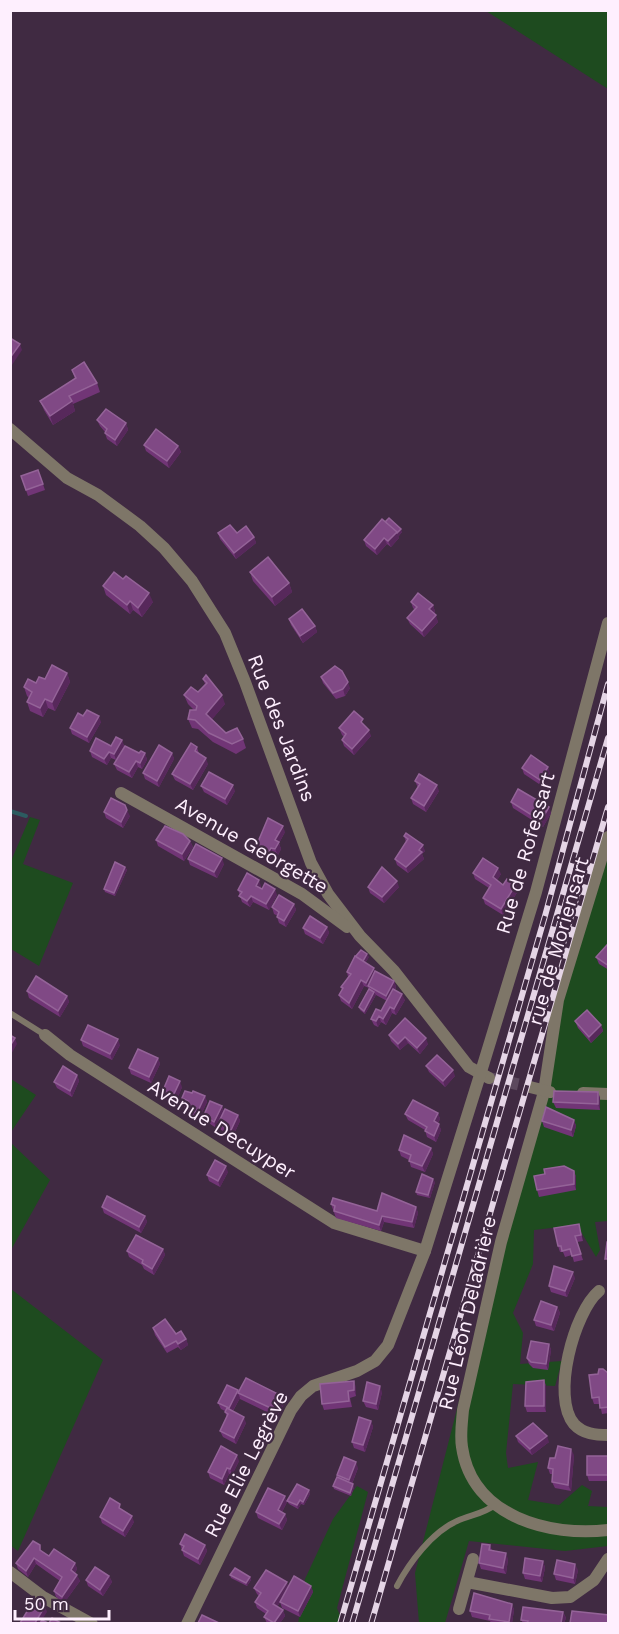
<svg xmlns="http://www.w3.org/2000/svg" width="619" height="1634" font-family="'Work Sans',sans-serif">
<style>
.green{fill:#1e4b1f}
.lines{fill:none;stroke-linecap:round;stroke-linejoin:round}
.stream{stroke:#2c5b60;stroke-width:4}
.minor-tunnel{stroke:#5c485e;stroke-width:12;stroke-dasharray:12 6;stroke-linecap:butt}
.service{stroke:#7e7668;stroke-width:6}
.minor{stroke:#7e7668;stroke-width:12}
.rail-casing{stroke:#e5d5e6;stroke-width:6}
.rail{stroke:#402a42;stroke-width:4;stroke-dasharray:11;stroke-linecap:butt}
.wall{fill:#713576}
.shaded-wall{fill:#57285b}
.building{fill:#804985;stroke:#946398;stroke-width:1.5}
.labels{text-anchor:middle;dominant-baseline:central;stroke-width:4.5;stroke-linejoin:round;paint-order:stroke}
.street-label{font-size:20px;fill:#feeffe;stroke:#402a42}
</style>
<rect width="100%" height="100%" fill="#402a42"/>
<g class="green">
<path d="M486 11H608V89Z"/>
<path d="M30 817 40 820 23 864 73 883 39 966 11 949V861Z"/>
<path d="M608 850V1221L595 1222 600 1250 596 1257 577 1225 534 1230 533 1264 513 1313 523 1333 520 1364 562 1361 555 1386 513 1384 506 1453 508 1468 538 1462 528 1500 559 1505 582 1485 592 1491 588 1506 608 1507V1546L565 1551 469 1541 445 1623H419L415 1573 565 987Z"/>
<path d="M11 1079 36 1095 11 1132Z"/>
<path d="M11 1143 50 1180 11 1250Z"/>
<path d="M11 1289 103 1360 18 1551 10 1545Z"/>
<path d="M357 1486 368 1492 337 1608 343 1623 298 1624 305 1579 333 1519Z"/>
</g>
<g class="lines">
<path class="stream" d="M10 811 26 816"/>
<path class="minor-tunnel" d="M489 1078 530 1087"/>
<g class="service">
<path d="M10 1013 45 1035"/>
<path d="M397 1586C409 1563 432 1532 457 1521 470 1515 483 1514 495 1505"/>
</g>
<g class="minor">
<path d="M10 429 67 478 98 495 140 526 164 548 192 581 225 633 245 682 311 863 328 894 360 936 394 971 469 1067 489 1078"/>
<path d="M121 793 302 894 347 927"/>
<path d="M608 837 558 1000 544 1092 501 1242 463 1410C462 1422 460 1435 462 1447 472 1517 550 1537 608 1530"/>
<path d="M45 1035 70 1055 334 1223 425 1251"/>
<path d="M530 1087 550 1092"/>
<path d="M583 1093 608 1094"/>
<path d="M599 1291C574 1312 551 1397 574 1424 583 1434 596 1435 608 1435"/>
<path d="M10 1572 43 1597 92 1624"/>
<path d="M467 1582 552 1598 570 1597 594 1580 608 1559"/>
<path d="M459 1609 473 1559"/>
<path d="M187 1624 291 1410 301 1396 313 1386 357 1371 375 1361 388 1345 425 1251 480 1075 536 892 608 623"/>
</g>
<defs>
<g id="rail">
<path d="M340 1624 545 916 608 684"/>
<path d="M352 1624 608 738"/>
<path d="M371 1624 608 807"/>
</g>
</defs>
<use href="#rail" class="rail-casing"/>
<use href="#rail" class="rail"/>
</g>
<g class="wall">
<path d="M72 370 97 383 100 392 73 404 75 411 53 425 44 410 40 401 75 379Z"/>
<path d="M97 420 126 423 128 430 117 446 107 439 105 433V432L100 426Z"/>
<path d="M144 445 178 446 181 452 169 468 146 451Z"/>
<path d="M38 470 45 490 28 496 21 476Z"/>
<path d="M385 522 402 532 398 537 399 538 391 547 387 544 377 555 366 546 364 540Z"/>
<path d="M218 533H237L254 537 256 543 236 559 220 539Z"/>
<path d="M250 572 289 583 292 592 275 606 253 581Z"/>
<path d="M103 586 153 602 142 617 133 610 130 614 106 595Z"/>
<path d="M411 602 433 605 435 612 434 613 438 622 424 637 410 624 407 618 415 610 413 608Z"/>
<path d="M289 619 315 626 317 632 303 643 291 625Z"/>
<path d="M67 673 70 682 55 711 48 708 43 717 30 711 27 702 29 698 27 696 24 687 45 679Z"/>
<path d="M321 677 350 688 345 696 336 699 323 683Z"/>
<path d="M203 679 225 704 212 719 226 733 243 739 246 748 236 754 213 742 198 729 192 728 188 719 194 710 188 704 184 695 198 692 205 684Z"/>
<path d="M83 716 101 722 89 743 72 734 70 728Z"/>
<path d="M365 725V726L371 736 354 755 344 746 342 740 344 737 342 735 339 728Z"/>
<path d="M122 740 124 746 116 760 111 758 107 765 92 757 90 751 111 746Z"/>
<path d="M197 747 199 754 208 764 193 790 175 780 172 774Z"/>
<path d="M139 753H145L147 760 142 769 138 767 132 778 117 770 114 764Z"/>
<path d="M172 753 174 759 159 787 145 779 143 773Z"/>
<path d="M522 768 550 773 542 786 524 774Z"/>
<path d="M415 781 439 791 426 812 413 804 411 798 418 788Z"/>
<path d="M201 786 235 791 227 805 204 792Z"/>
<path d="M511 802 551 813 543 827 513 808Z"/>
<path d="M104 812 130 816 123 828 106 818Z"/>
<path d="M285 832 279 843 281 849 278 855 274 854 268 862 257 856 255 849Z"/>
<path d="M404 836 425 851 422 854 424 859 408 873 397 865 395 859 406 842Z"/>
<path d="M156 840 190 841 193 847 184 861 158 846Z"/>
<path d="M188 859 224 864 217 878 190 865Z"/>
<path d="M125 867 127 870 115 896 105 892 104 889Z"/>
<path d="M473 873 501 874 497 880 503 885 518 891 503 915 485 904 483 898 489 888 475 879Z"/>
<path d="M261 886 260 888 277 895 269 910 253 902 250 907 242 902 238 890Z"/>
<path d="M368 887H399L384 903 370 893Z"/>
<path d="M294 904 296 910 286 927 279 923 277 917 278 916 274 914 272 907Z"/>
<path d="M327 927 329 933 323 944 305 934 303 928Z"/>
<path d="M609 946V970L599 964 596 957Z"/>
<path d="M369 957 365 963 375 971 394 981 396 987 395 990 405 1000 396 1015 392 1013 386 1025 381 1022 378 1027 374 1025 371 1019 381 1011 387 1001 376 995 365 1014 360 1010 359 1007 369 988 364 986 352 1009 341 1001 339 995 342 990 341 987 348 977 347 972Z"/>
<path d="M27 991 67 996 69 1002 60 1017 29 998Z"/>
<path d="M405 1018 428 1044 420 1054 408 1043 400 1050 391 1041 389 1035Z"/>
<path d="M575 1021 601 1025 603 1031 591 1043 578 1028Z"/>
<path d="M81 1040 120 1045 112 1060 83 1046Z"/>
<path d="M158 1058 160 1064 151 1083 131 1074 129 1068Z"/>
<path d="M426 1066 455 1076 445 1087 429 1072Z"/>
<path d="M77 1075 79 1081 72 1097 57 1088 54 1082Z"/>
<path d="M182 1087 175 1104 164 1099 162 1093Z"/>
<path d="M598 1092 600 1098V1110L556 1108 553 1102Z"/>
<path d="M192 1093 205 1096 207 1102 199 1119 187 1113 185 1107 186 1105 184 1104 182 1098Z"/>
<path d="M222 1106 224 1112 238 1115 240 1121 233 1136 221 1130 218 1124 220 1121 216 1128 206 1121 204 1115Z"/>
<path d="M438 1113 440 1119 438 1123 441 1130 436 1142 427 1137 425 1130 408 1120 405 1114Z"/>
<path d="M574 1120 576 1126 573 1137 544 1127 542 1121Z"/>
<path d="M431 1148 433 1154 425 1172 411 1167 409 1160 401 1156 399 1150Z"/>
<path d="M574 1171 576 1177V1190L539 1197 537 1190 545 1174Z"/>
<path d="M228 1172 220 1187 209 1181 207 1175Z"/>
<path d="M435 1182 430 1198 417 1195 416 1192Z"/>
<path d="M331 1204 377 1211 416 1207 418 1213 414 1228 384 1222 381 1231 336 1218Z"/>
<path d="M102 1207 145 1216 147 1222 141 1233 104 1213Z"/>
<path d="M579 1224 583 1241 577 1242 583 1260 574 1262 572 1255 565 1257 563 1252H560L558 1246Z"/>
<path d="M163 1249 165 1255 154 1275 144 1269 142 1265 129 1257 127 1251Z"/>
<path d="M575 1278 567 1297 551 1292 549 1286Z"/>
<path d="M557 1307 560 1313 554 1331 536 1326 534 1320Z"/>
<path d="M153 1328 176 1334 186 1339 188 1345 181 1350 178 1347 167 1353 155 1335Z"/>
<path d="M549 1344 551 1350 548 1370 533 1368 529 1364 527 1358Z"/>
<path d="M608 1373 609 1375V1413L602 1414 600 1404H594L592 1398Z"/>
<path d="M544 1380 546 1386V1412H527L525 1406Z"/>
<path d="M356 1387V1396L350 1398 352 1407 324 1410 322 1404Z"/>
<path d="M238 1390 239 1392 285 1402 277 1417 240 1399V1398L233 1411 246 1423 236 1444 223 1437 220 1431 227 1418 225 1412V1411L221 1409 218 1403Z"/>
<path d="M382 1392 378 1410 366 1407 363 1401Z"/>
<path d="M371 1421 373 1427 365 1452 354 1448 352 1442Z"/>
<path d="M516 1436 549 1442 532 1455 518 1442Z"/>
<path d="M574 1455 571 1491 555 1488 552 1482 553 1474H550L548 1468 555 1458Z"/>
<path d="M609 1456V1481H589L587 1475Z"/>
<path d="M239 1461 232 1475 229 1474 224 1485 210 1478 208 1472Z"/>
<path d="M358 1468 352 1484 354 1487 351 1496 334 1489 333 1486 338 1478 337 1475Z"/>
<path d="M309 1490 310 1494 304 1505 301 1504 298 1509 289 1504 287 1501Z"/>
<path d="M287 1502 282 1512 285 1514 287 1520 282 1530 258 1518 256 1512Z"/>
<path d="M123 1511 134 1522 125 1537 102 1523 100 1517Z"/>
<path d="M180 1544 205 1545 207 1551 200 1565 184 1556Z"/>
<path d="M490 1545 492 1551 508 1559 506 1574 481 1569 479 1563Z"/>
<path d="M42 1552 49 1556 75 1563 77 1569 75 1573 80 1581 64 1603 56 1597 54 1591 60 1581 36 1564 28 1577 18 1569 16 1563Z"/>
<path d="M543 1561 545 1568 542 1582 525 1579 523 1573Z"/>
<path d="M578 1570 575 1584 556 1580 554 1574Z"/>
<path d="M230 1575 250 1577 251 1580 247 1586 231 1578Z"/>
<path d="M109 1576 112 1582 103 1596 88 1586 86 1580Z"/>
<path d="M311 1586 313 1592 300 1617 282 1608 280 1602 277 1607 283 1610 285 1616 280 1623H267L264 1617 266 1614 257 1608 255 1602 259 1596 257 1594 254 1588Z"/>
<path d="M512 1604 514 1610 512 1623H491L490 1621 472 1617 470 1611Z"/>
<path d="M563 1612 566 1618 564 1623H523L521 1620Z"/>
</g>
<g class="shaded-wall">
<path d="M20 344 22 350 12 365 10 358Z"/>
<path d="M72 401 75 411 53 425 50 416Z"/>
<path d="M126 423 128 430 117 446 115 440Z"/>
<path d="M178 446 181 452 169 468 167 461Z"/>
<path d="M401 529 402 532 398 537 399 538 391 547 388 541 397 532Z"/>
<path d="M254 537 256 543 236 559 234 553Z"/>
<path d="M384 538 387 544 377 555 375 549Z"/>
<path d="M289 583 292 592 275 606 272 597Z"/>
<path d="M149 593 153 602 142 617 138 608Z"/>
<path d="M130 601 133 610 130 614 127 605Z"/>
<path d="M433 605 435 612 431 615 429 609Z"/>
<path d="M436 615 438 622 424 637 422 631Z"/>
<path d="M315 626 317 632 303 643 300 636Z"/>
<path d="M67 673 70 682 55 711 52 702Z"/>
<path d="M348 682 350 688 345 696 343 689Z"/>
<path d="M222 695 225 704 209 723 206 714Z"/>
<path d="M45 699 48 708 43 717 40 708Z"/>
<path d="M99 716 101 722 89 743 87 737Z"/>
<path d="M369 730 371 736 354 755 352 749Z"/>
<path d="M122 740 124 746 116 760 114 754Z"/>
<path d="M109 752 111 758 107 765 104 759Z"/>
<path d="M145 753 147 760 142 769 140 763Z"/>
<path d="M172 753 174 759 159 787 157 781Z"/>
<path d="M206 758 208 764 193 790 190 784Z"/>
<path d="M136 761 138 767 132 778 129 772Z"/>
<path d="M548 767 550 773 542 786 540 780Z"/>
<path d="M233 785 235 791 227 805 225 799Z"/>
<path d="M437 785 439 791 426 812 424 806Z"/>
<path d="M549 807 551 813 543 827 541 821Z"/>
<path d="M127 810 130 816 123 828 121 822Z"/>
<path d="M283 826 285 832 279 843 281 849 278 855 275 849V840Z"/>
<path d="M190 841 193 847 184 861 182 854Z"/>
<path d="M423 845 425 851 422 854 424 859 408 873 406 867Z"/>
<path d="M271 848 274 854 268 862 266 856Z"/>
<path d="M222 858 224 864 217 878 214 872Z"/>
<path d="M125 867 127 870 115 896 114 893Z"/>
<path d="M498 868 501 874 495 884 493 877Z"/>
<path d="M259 880 261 886 258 892 256 886Z"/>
<path d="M397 881 399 887 384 903 382 897Z"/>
<path d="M516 884 518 891 503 915 501 909Z"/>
<path d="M275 889 277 895 269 910 266 904Z"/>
<path d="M251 896 253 902 250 907 247 901Z"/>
<path d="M294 904 296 910 286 927 284 921Z"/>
<path d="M327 927 329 933 323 944 320 938Z"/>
<path d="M367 954 369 957 363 966 362 963Z"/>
<path d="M374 968 376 974 368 986V989L366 983Z"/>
<path d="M361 980 364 986 352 1009 349 1003Z"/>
<path d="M394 981 396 987 388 1002 386 996Z"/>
<path d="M374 992 376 995 365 1014 364 1011Z"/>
<path d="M402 994 405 1000 396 1015 394 1009Z"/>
<path d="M67 996 69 1002 60 1017 58 1011Z"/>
<path d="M390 1007 392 1013 386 1025 383 1019Z"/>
<path d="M379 1016 381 1022 378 1027 376 1021Z"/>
<path d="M601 1025 603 1031 591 1043 589 1037Z"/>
<path d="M405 1037 408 1043 400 1050 398 1044Z"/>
<path d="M15 1038 17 1044 10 1056V1046Z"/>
<path d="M426 1038 428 1044 420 1054 417 1048Z"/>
<path d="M118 1039 120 1045 112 1060 110 1054Z"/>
<path d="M158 1058 160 1064 151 1083 149 1077Z"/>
<path d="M453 1070 455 1076 445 1087 443 1081Z"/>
<path d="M77 1075 79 1081 72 1097 70 1091Z"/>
<path d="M180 1081 182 1087 175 1104 172 1098Z"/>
<path d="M598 1092 600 1098V1110L598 1104Z"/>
<path d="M205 1096 207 1102 199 1119 197 1113Z"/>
<path d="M222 1106 224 1113 216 1128 214 1122Z"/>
<path d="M438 1113 440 1119 436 1127 434 1121Z"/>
<path d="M238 1115 240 1121 233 1136 231 1130Z"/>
<path d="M574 1120 576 1126 573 1137 571 1130Z"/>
<path d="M439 1124 441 1130 436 1142 434 1136Z"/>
<path d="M431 1148 433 1154 425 1172 422 1166Z"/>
<path d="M226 1166 228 1172 220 1187 218 1181Z"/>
<path d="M574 1171 576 1177V1190L574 1184Z"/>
<path d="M433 1179 435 1182 430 1198 428 1195Z"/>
<path d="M416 1207 418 1213 414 1228 412 1222Z"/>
<path d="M145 1216 147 1222 141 1233 139 1227Z"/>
<path d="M382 1216 384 1222 381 1231 379 1225Z"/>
<path d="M163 1249 165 1255 154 1275 152 1269Z"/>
<path d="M573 1272 575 1278 567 1297 565 1291Z"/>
<path d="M557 1307 560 1313 554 1331 551 1325Z"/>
<path d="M186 1339 188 1345 181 1350 178 1344Z"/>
<path d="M549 1344 551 1350 548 1370 546 1364Z"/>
<path d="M544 1380 546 1386V1412L544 1406Z"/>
<path d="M354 1381 356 1387V1396L354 1390Z"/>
<path d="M380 1386 382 1392 378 1410 376 1404Z"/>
<path d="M238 1390 240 1394 238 1393 240 1398 231 1414 229 1408Z"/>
<path d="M282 1396 285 1402 277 1417 275 1410Z"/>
<path d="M244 1417 246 1423 236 1444 234 1438Z"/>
<path d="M371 1421 373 1427 365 1452 363 1445Z"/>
<path d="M547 1436 549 1442 532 1455 530 1449Z"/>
<path d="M571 1449 574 1455 571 1491 568 1485Z"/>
<path d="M237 1455 239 1461 232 1475 230 1469Z"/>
<path d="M356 1462 358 1468 351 1486 349 1480Z"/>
<path d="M227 1468 229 1474 224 1485 222 1479Z"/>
<path d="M353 1484 354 1487 351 1496 350 1493Z"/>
<path d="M309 1490 310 1494 304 1505 303 1502Z"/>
<path d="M285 1496 287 1502 280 1516 278 1510Z"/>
<path d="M300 1500 301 1504 298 1509 297 1505Z"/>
<path d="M285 1514 287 1520 282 1530 279 1524Z"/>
<path d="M132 1516 134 1522 125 1537 123 1531Z"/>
<path d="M205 1545 207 1551 200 1565 198 1559Z"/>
<path d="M506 1553 508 1559 506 1574 503 1568Z"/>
<path d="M34 1558 36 1564 28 1577 26 1571Z"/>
<path d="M543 1561 545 1568 542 1582 540 1576Z"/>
<path d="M75 1563 77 1569 73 1576 71 1570Z"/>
<path d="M575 1564 578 1570 575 1584 573 1578Z"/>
<path d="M77 1575 80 1581 64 1603 62 1597Z"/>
<path d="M109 1576 112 1582 103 1596 100 1590Z"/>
<path d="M250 1577 251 1580 247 1586 246 1583Z"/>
<path d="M287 1582 289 1589 275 1610 273 1604Z"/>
<path d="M311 1586 313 1592 300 1617 298 1611Z"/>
<path d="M512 1604 514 1610 512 1623H509Z"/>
<path d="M45 1606 47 1612 40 1623H35Z"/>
<path d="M283 1610 285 1616 280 1623H274Z"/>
<path d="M563 1612 566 1618 564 1623H561Z"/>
</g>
<g class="building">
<path d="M10 338 20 344 10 358Z"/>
<path d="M84 362 97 383 69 396 72 401 50 416 40 401 76 378 72 370Z"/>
<path d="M106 409 126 423 115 440 105 433 107 429 97 420Z"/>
<path d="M156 429 178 446 167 461 144 445Z"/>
<path d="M38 470 43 484 26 490 21 476Z"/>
<path d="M389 518 401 529 397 533 385 522Z"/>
<path d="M382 519 397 532 388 541 384 538 375 549 364 540Z"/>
<path d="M230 525 237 533 246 526 254 537 234 553 218 533Z"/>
<path d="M268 557 289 583 272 597 250 572Z"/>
<path d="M114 572 123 579 126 576 149 593 138 608 130 601 127 605 103 586Z"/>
<path d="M418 593 433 605 429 609 436 615 422 631 407 618 417 607 411 602Z"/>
<path d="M302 609 315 626 300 636 289 619Z"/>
<path d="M52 665 67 673 52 702 45 699 40 708 27 702 32 692 24 687 28 679 36 683 39 677 45 679Z"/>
<path d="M335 666 342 671 348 682 343 689 333 693 321 677Z"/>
<path d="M206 675 222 695 206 714 226 733 237 728 243 739 232 744 209 733 195 720 188 719 190 710H196L197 706 184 695 191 687 198 692 207 683 203 679Z"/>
<path d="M87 710 99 716 87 737 70 728 78 713 83 716Z"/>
<path d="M354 711 363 719 361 722 369 730 352 749 342 740 346 734 339 728Z"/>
<path d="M116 737 122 740 114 754 109 752 104 759 90 751 96 738 111 746Z"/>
<path d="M191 743 197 747 195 751 206 758 190 784 172 774Z"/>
<path d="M159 745 172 753 157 781 143 773Z"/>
<path d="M125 746 139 753 141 751 145 753 140 763 136 761 129 772 114 764Z"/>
<path d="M531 755 548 767 540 780 522 768Z"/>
<path d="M209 772 233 785 225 799 201 786Z"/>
<path d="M419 774 437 785 424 806 411 798 420 784 415 781Z"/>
<path d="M518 789 549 807 541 821 511 802Z"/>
<path d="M111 798 125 805 127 810 121 822 104 812Z"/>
<path d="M268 818 283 826 275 840 279 842 275 849 271 848 266 856 255 849Z"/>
<path d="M165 826 183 834 190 841 182 854 156 840Z"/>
<path d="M406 833 423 845 419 850 422 852 406 867 395 859 408 839 404 836Z"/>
<path d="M196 844 222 858 214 872 188 859Z"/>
<path d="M483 858 498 868 493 877 503 885 507 879 516 884 501 909 483 898 491 885 473 873Z"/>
<path d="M115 862 125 867 114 893 104 889Z"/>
<path d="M382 867 397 881 382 897 368 887Z"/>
<path d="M247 873 259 880 256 886 262 889 265 883 275 889 266 904 251 896 247 901 239 896 242 892 238 890Z"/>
<path d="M279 895 294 904 284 921 277 917 279 912 272 907Z"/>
<path d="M310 916 327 927 320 938 303 928Z"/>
<path d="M607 945 609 946V966L596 957Z"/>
<path d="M361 950 367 954 363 961 355 957Z"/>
<path d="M355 956 374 968 366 983 361 980 349 1003 339 995 343 988 341 987 351 974 347 972Z"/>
<path d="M375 971 394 981 386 996 368 986Z"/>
<path d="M36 976 67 996 58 1011 27 991Z"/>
<path d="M369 989 374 992 364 1011 359 1007Z"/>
<path d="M393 989 402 994 394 1009 390 1007 383 1019 379 1016 376 1021 371 1019 376 1009 381 1011Z"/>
<path d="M587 1010 601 1025 589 1037 575 1021Z"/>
<path d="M405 1018 426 1038 417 1048 405 1037 398 1044 389 1035Z"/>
<path d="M88 1025 118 1039 110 1054 81 1040Z"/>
<path d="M10 1035 15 1038 10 1046Z"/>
<path d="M138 1049 158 1058 149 1077 129 1068Z"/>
<path d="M437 1055 453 1070 443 1081 426 1066Z"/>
<path d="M63 1066 77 1075 70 1091 54 1082Z"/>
<path d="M169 1076 180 1081 172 1098 162 1093Z"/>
<path d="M185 1091 192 1093 193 1091 205 1096 197 1113 185 1107 188 1101 182 1098Z"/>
<path d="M554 1091 598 1092V1104L553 1102Z"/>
<path d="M413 1100 438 1113 434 1121 439 1124 434 1136 425 1131 427 1127 405 1114Z"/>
<path d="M210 1101 222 1106 214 1122 204 1115Z"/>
<path d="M546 1107 574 1120 571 1130 542 1121Z"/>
<path d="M225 1109 238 1115 231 1130 218 1124Z"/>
<path d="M404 1135 431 1148 422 1166 409 1161 411 1155 399 1150Z"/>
<path d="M215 1160 226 1166 218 1181 207 1175Z"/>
<path d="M564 1166 574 1171V1184L537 1190 534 1176 545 1174 544 1169Z"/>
<path d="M422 1174 433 1179 428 1195 416 1192Z"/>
<path d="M382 1193 416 1207 412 1222 382 1216 379 1225 334 1211 335 1206 331 1204 333 1198 377 1211Z"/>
<path d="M107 1196 145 1216 139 1227 102 1207Z"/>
<path d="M579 1224 581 1235 575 1236 581 1254 572 1256 570 1249 562 1251 561 1246H558L554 1228Z"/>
<path d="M136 1235 163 1249 152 1269 142 1263 143 1260 127 1251Z"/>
<path d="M607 1242H609V1259H605Z"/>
<path d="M554 1266 573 1272 565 1291 549 1286Z"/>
<path d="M541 1301 557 1307 551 1325 534 1320Z"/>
<path d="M165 1319 176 1334 181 1331 186 1339 178 1344 176 1341 165 1347 153 1328Z"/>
<path d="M531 1341 549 1344 546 1364 531 1362 527 1358Z"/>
<path d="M599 1369H603L608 1373 609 1407 600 1408 599 1397 592 1398 589 1375 598 1374Z"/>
<path d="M246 1378 282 1396 275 1410 238 1393Z"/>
<path d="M544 1380V1406H525L526 1382Z"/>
<path d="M354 1381V1390L348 1391 349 1401 322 1404 320 1384Z"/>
<path d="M367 1382 380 1386 376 1404 363 1401Z"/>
<path d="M227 1385 238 1390 229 1408 218 1403Z"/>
<path d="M227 1408 244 1417 234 1438 220 1431 228 1414 225 1412Z"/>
<path d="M359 1417 371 1421 363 1445 352 1442Z"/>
<path d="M533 1423 547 1436 530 1449 516 1436Z"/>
<path d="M221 1446 237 1455 230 1469 227 1468 222 1479 208 1472Z"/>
<path d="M558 1446 571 1449 568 1485 552 1482 553 1469 548 1468 550 1458H555Z"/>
<rect x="587" y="1456" width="22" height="19"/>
<path d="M344 1457 356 1462 349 1480 337 1475Z"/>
<path d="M337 1477 353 1484 350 1493 333 1486Z"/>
<path d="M297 1484 309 1490 303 1502 300 1500 297 1505 287 1501Z"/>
<path d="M268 1488 285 1496 278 1510 285 1514 279 1524 256 1512Z"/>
<path d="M110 1498 120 1504 119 1508 132 1516 123 1531 100 1517Z"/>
<path d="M185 1534 205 1545 198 1559 182 1550 184 1546 180 1544Z"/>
<path d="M33 1541 40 1545V1550L49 1556 54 1549 75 1563 71 1570 77 1575 62 1597 54 1591 62 1577 34 1558 26 1571 16 1563Z"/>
<path d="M482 1544 490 1545 489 1550 506 1553 503 1568 479 1563Z"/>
<path d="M525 1558 543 1561 540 1576 523 1573Z"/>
<path d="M557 1560 575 1564 573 1578 554 1574Z"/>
<path d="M95 1567 109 1576 100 1590 86 1580Z"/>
<path d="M235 1568 250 1577 246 1583 230 1575Z"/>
<path d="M266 1570 287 1582 273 1604 283 1610 274 1623 264 1617 268 1611 255 1602 261 1593 254 1588Z"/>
<path d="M294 1576 311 1586 298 1611 280 1602Z"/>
<path d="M474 1593 512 1604 509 1622 489 1619 490 1615 470 1611Z"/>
<path d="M34 1600 45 1606 35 1623H20Z"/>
<path d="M523 1607 563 1612 561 1623H527L528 1621 521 1620Z"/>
<path d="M572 1611 609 1615V1623H570Z"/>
<path d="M202 1615 219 1623H198Z"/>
<path d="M52 1618 61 1623H49Z"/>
<path d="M42 1620 48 1623H40Z"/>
</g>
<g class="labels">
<g class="street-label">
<text transform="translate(282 728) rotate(69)">Rue des Jardins</text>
<text transform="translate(252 845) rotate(30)">Avenue Georgette</text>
<text transform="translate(525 853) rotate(-74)">Rue de Rofessart</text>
<text transform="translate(558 941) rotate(-74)">rue de Moriensart</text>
<text transform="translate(222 1129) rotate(32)">Avenue Decuyper</text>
<text transform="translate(467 1313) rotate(-77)">Rue Léon Deladrière</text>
<text transform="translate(246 1464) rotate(-63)">Rue Elie Legrève</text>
</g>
</g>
<rect width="619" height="1634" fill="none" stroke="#feeffe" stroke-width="24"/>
<path d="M15 1610v9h94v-9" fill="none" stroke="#feeffe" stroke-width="3"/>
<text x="24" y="1610" font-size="18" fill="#feeffe" stroke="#402a42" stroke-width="4.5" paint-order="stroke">50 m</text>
</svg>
